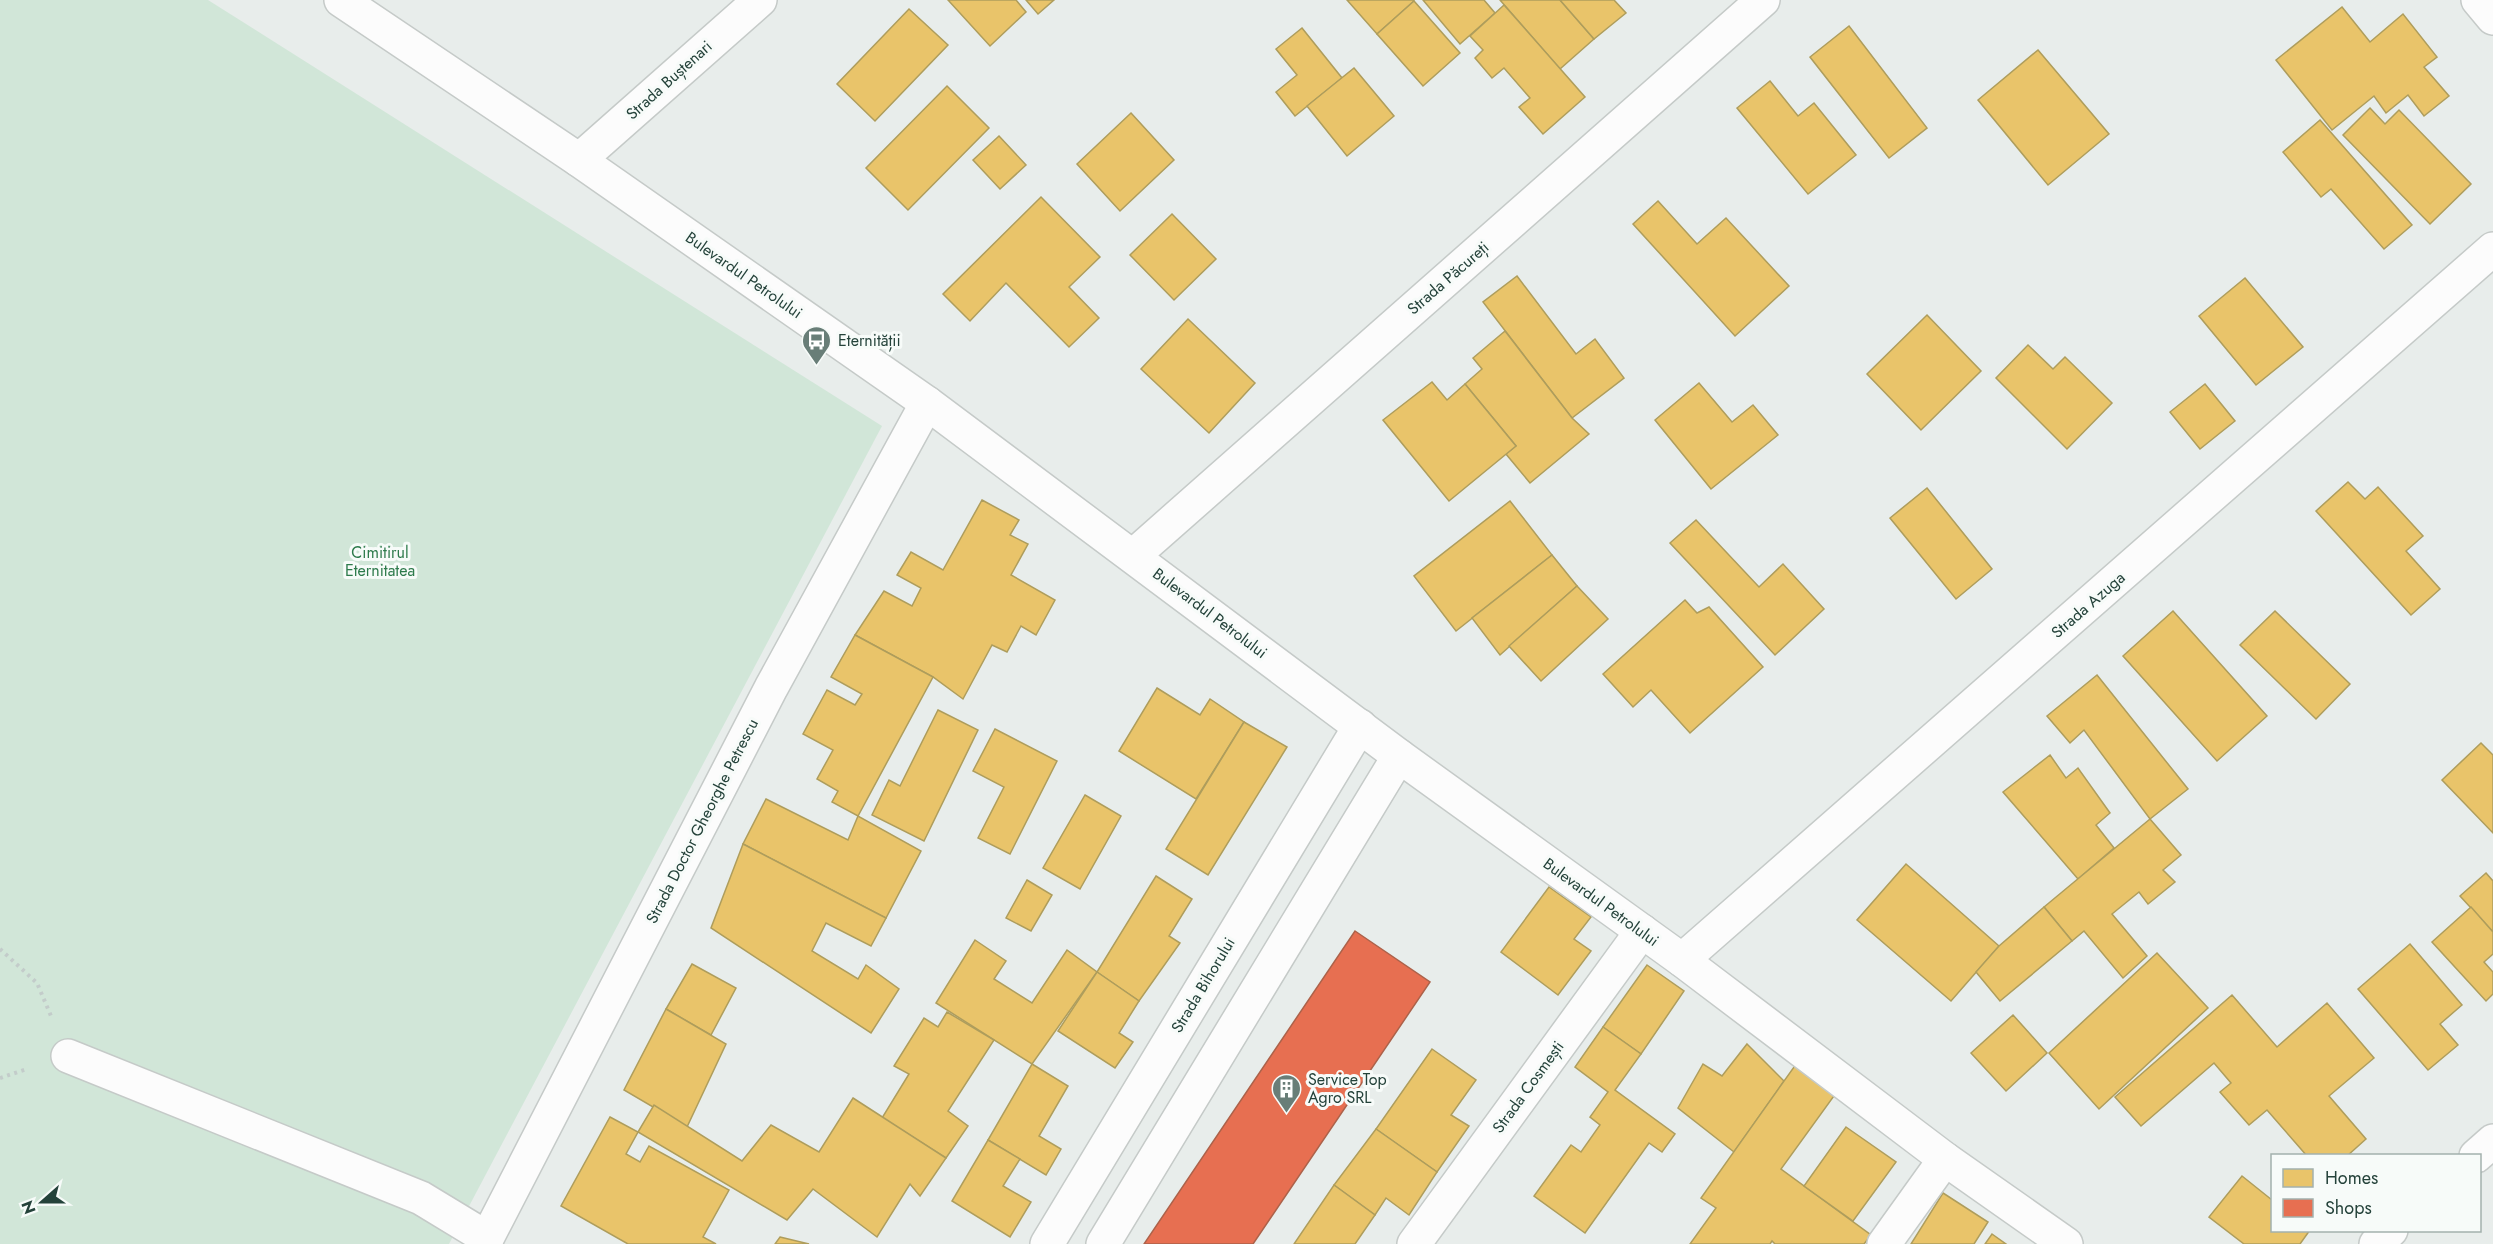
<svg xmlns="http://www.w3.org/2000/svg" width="2493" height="1244" font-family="Jost,sans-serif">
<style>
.green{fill:#d1e6d8}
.homes{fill:#e9c46a;stroke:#ae9d5c;stroke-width:1.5}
.shops{fill:#e76f51;stroke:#ac624a;stroke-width:1.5}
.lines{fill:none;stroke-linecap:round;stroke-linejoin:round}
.minor-casing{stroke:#c5cac8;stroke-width:36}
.path{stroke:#c3ccca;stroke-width:4;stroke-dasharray:3 4.5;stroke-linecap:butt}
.minor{stroke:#fcfcfc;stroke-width:33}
.labels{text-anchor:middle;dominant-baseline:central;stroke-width:6;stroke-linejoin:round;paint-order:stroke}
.street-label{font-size:16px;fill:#24423a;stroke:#f7fbf9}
.poi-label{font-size:16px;fill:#24423a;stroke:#f7fbf9;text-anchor:start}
.park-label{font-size:16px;fill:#2d7a4b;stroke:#f7fbf9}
</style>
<rect width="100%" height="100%" fill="#e8edeb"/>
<path class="green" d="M0 0H208L882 426 449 1244H0Z"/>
<g class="homes">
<path d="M948 0H1016L1026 12 990 46Z"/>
<path d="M1026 0H1054L1038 14Z"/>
<path d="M1347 0H1413L1414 1 1377 34Z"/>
<path d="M1423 0H1484L1495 13 1460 44Z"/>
<path d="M1500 0H1560L1594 39 1560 69Z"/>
<path d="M1560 0H1614L1626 13 1594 39Z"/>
<path d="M1414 1 1460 53 1423 86 1377 34Z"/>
<path d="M1504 5 1585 97 1543 134 1519 107 1530 98 1504 68 1492 78 1475 58 1483 50 1470 36Z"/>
<path d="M2342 7 2370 42 2403 14 2437 57 2424 67 2449 96 2424 116 2408 95 2386 113 2374 96 2332 130 2276 60Z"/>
<path d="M909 9 948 45 875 121 837 84Z"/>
<path d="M1849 26 1927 128 1889 158 1810 57Z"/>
<path d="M1302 28 1342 78 1295 116 1276 92 1297 75 1276 49Z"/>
<path d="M2038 50 2109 134 2048 185 1978 100Z"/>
<path d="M1354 68 1394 116 1347 156 1307 106Z"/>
<path d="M1770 81 1798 116 1814 103 1856 155 1808 194 1737 108Z"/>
<path d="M947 86 989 128 908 210 866 168Z"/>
<path d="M2370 108 2385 124 2399 110 2471 184 2430 224 2343 135Z"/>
<path d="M1131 113 1174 160 1120 211 1077 164Z"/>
<path d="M2320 120 2412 225 2384 249 2331 189 2321 197 2283 152Z"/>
<path d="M999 136 1026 165 1000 189 973 160Z"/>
<path d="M1041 197 1100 257 1069 287 1099 318 1069 347 1006 283 970 321 943 294Z"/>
<path d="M1658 201 1697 244 1726 218 1789 286 1735 336 1633 224Z"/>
<path d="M1172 214 1216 259 1174 300 1130 255Z"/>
<path d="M1517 276 1576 354 1595 339 1624 378 1572 418 1483 302Z"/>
<path d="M2245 278 2303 347 2256 385 2199 316Z"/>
<path d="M1927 315 1981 371 1921 430 1867 374Z"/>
<path d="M1188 319 1255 383 1209 433 1141 369Z"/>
<path d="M1505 331 1572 418 1589 434 1530 483 1506 454 1516 446 1465 384 1482 369 1473 358Z"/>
<path d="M2028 345 2053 369 2065 357 2112 403 2067 449 1996 378Z"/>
<path d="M1432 382 1447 400 1465 384 1516 446 1449 501 1383 420Z"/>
<path d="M1699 383 1732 422 1753 405 1778 435 1711 489 1655 420Z"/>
<path d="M2205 384 2235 421 2200 449 2170 412Z"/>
<path d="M2348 482 2365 499 2378 487 2423 536 2406 551 2440 589 2411 615 2316 511Z"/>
<path d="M1927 488 1992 569 1956 599 1890 518Z"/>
<path d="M982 500 1019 520 1010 535 1028 544 1011 575 1055 600 1036 635 1021 626 1007 652 992 645 963 699 933 677 855 635 884 591 912 606 921 588 897 575 911 552 943 570Z"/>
<path d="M1510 501 1552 555 1456 631 1414 576Z"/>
<path d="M1696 520 1759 587 1783 564 1824 609 1775 655 1670 543Z"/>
<path d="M1552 555 1577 586 1500 655 1472 618Z"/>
<path d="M1577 586 1608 619 1541 681 1509 646Z"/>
<path d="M1685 600 1697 613 1709 607 1763 667 1690 733 1651 690 1633 707 1603 674Z"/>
<path d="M2173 611 2267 716 2217 761 2123 656Z"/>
<path d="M2275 611 2350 684 2316 719 2240 645Z"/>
<path d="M855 635 933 677 858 816 832 802 838 791 817 779 833 750 803 734 827 690 855 705 862 694 831 677Z"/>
<path d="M2097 675 2188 789 2150 819 2084 730 2070 743 2047 716Z"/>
<path d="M1157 688 1200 715 1210 699 1244 722 1196 799 1119 751Z"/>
<path d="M938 710 978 730 924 841 872 815 889 780 900 786Z"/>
<path d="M1244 722 1287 747 1208 875 1166 849Z"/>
<path d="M995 729 1057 761 1010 854 978 838 1004 787 973 771Z"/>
<path d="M2481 743 2493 755V833L2442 780Z"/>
<path d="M2050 755 2066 778 2078 768 2110 813 2096 825 2114 848 2078 879 2003 792Z"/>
<path d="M1085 795 1121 816 1080 889 1043 868Z"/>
<path d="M766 799 848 840 858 816 921 851 886 918 743 844Z"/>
<path d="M2150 819 2181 855 2163 870 2175 882 2148 904 2139 892 2112 914 2147 956 2123 978 2084 931 2072 941 2044 907Z"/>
<path d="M743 844 886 918 871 946 826 923 812 951 858 979 866 965 899 989 871 1033 711 928Z"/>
<path d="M1906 864 1999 946 1951 1001 1857 920Z"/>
<path d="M2486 873 2493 881V932L2460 896Z"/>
<path d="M1156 876 1192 899 1169 936 1180 943 1139 1001 1097 972Z"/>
<path d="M1027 880 1052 895 1031 931 1006 918Z"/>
<path d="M1549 887 1591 917 1574 939 1591 951 1558 995 1501 952Z"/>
<path d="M2044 907 2072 941 2000 1001 1976 972 1999 946Z"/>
<path d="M2471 907 2493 932V954L2484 962 2493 972V994L2486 1001 2432 942Z"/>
<path d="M975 940 1006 961 994 979 1032 1003 1067 950 1097 972 1032 1064 936 1003Z"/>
<path d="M2410 944 2462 1005 2440 1024 2458 1045 2428 1070 2358 989Z"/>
<path d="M2157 953 2208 1008 2099 1109 2049 1053Z"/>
<path d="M692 964 736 988 711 1035 666 1009Z"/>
<path d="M1647 965 1684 991 1641 1054 1603 1027Z"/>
<path d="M1097 972 1139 1001 1119 1033 1133 1042 1115 1068 1058 1031Z"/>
<path d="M2232 995 2277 1047 2327 1003 2374 1058 2329 1096 2366 1139 2347 1156H2307L2267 1110 2249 1125 2220 1092 2231 1083 2214 1063 2141 1126 2115 1097Z"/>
<path d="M666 1009 726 1044 687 1127 624 1090Z"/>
<path d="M947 1012 994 1040 948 1111 968 1126 946 1158 882 1118 909 1074 894 1066 924 1018 938 1027Z"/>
<path d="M2013 1015 2047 1053 2006 1091 1971 1053Z"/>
<path d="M1603 1027 1641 1054 1615 1090 1675 1134 1662 1152 1649 1143 1585 1233 1534 1196 1571 1145 1581 1152 1600 1125 1590 1117 1608 1092 1575 1067Z"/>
<path d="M1747 1044 1784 1081 1734 1152 1678 1108 1703 1064 1722 1076Z"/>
<path d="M1432 1049 1476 1080 1451 1115 1469 1126 1437 1172 1376 1129Z"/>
<path d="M1799 1060 1839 1089 1781 1169 1871 1235 1864 1244H1775L1772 1241 1770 1244H1690L1716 1208 1701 1198Z"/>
<path d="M1032 1064 1068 1086 1039 1136 1061 1149 1046 1175 988 1140Z"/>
<path d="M853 1098 946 1158 920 1196 910 1184 877 1237 813 1189 787 1220 638 1132 654 1105 742 1161 771 1125 819 1152Z"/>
<path d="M610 1117 638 1132 626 1154 640 1162 649 1146 729 1190 703 1237 716 1244H628L561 1206Z"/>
<path d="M1846 1127 1896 1162 1853 1221 1804 1186Z"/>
<path d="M1376 1129 1437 1172 1409 1215 1386 1198 1375 1215 1334 1185Z"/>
<path d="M988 1140 1020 1159 1003 1186 1031 1202 1010 1237 952 1201Z"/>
<path d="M2242 1176 2272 1200V1230H2310L2300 1244H2244L2209 1217Z"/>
<path d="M1334 1185 1375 1215 1355 1244H1294Z"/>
<path d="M1943 1193 1988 1222 1974 1244H1911Z"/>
<path d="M1992 1234 2006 1244H1985Z"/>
<path d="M780 1237 809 1244H775Z"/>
</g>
<path class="shops" d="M1355 931 1430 982 1253 1244H1144Z"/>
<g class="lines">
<defs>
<g id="minor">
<path d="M341 0 579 160 927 403 1399 756 1682 960 1945 1159 2066 1244"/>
<path d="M2478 0 2493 18"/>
<path d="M579 160 760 0"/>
<path d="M1133 556 1763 0"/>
<path d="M1682 960 2493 249"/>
<path d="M68 1056 421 1198 487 1238"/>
<path d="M2476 1156 2493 1141"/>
<path d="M484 1244 771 688 927 403"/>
<path d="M1047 1244 1360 726"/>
<path d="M1103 1244 1399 756"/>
<path d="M1414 1244 1642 931"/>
<path d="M1884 1244 1945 1159"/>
<path d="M2376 1244 2391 1230"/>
</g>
</defs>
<use href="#minor" class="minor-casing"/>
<g class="path">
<path d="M0 949 37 983 51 1016"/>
<path d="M0 1078 27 1069"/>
</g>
<use href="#minor" class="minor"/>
</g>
<defs>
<symbol id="bus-pin" viewBox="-11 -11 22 30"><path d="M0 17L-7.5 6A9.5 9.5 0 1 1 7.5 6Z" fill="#697e78" stroke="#f7fbf9"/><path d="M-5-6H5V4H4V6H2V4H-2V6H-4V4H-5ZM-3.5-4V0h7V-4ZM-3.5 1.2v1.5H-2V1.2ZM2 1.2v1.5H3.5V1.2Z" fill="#fff"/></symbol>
<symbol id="building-pin" viewBox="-11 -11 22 30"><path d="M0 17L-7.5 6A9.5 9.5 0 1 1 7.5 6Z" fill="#697e78" stroke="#f7fbf9"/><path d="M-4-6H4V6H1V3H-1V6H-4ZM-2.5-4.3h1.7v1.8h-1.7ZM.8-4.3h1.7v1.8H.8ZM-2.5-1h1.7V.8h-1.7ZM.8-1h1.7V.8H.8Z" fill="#fff"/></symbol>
</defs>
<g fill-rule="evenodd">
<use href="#bus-pin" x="800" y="324" width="33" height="45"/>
<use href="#building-pin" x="1270" y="1072" width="33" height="45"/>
</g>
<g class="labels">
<g class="street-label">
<text transform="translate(669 80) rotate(-42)">Strada Buștenari</text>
<text transform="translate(744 275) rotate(35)">Bulevardul Petrolului</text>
<text transform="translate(1448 278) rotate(-41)">Strada Păcureți</text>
<text transform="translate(2088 605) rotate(-41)">Strada Azuga</text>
<text transform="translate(1210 613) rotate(37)">Bulevardul Petrolului</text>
<text transform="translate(702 821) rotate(-63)">Strada Doctor Gheorghe Petrescu</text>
<text transform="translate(1601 902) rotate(36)">Bulevardul Petrolului</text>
<text transform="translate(1203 985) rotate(-59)">Strada Bihorului</text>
<text transform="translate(1528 1087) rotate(-54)">Strada Cosmești</text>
</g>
<g class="poi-label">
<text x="838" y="340">Eternității</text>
<text x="1308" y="1079">Service Top<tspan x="1308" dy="18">Agro SRL</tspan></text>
</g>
<g class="park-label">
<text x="380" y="552">Cimitirul<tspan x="380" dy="18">Eternitatea</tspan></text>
</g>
</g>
<rect x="2271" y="1154" width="210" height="78" fill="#f7fbf9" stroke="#a3b1ad" stroke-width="1.5"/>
<rect x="2283" y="1169" width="30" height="18" fill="#e9c46a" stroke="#a3b1ad" stroke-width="1.5"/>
<text x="2325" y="1184" font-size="18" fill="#24423a">Homes</text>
<rect x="2283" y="1199" width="30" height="18" fill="#e76f51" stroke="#a3b1ad" stroke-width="1.5"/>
<text x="2325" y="1214" font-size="18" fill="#24423a">Shops</text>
<g transform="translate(42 1202) rotate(249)" stroke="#f7fbf9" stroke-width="4.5" paint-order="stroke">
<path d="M0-4.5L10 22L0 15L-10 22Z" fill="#24423a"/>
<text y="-9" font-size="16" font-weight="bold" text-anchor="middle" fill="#24423a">N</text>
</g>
</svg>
